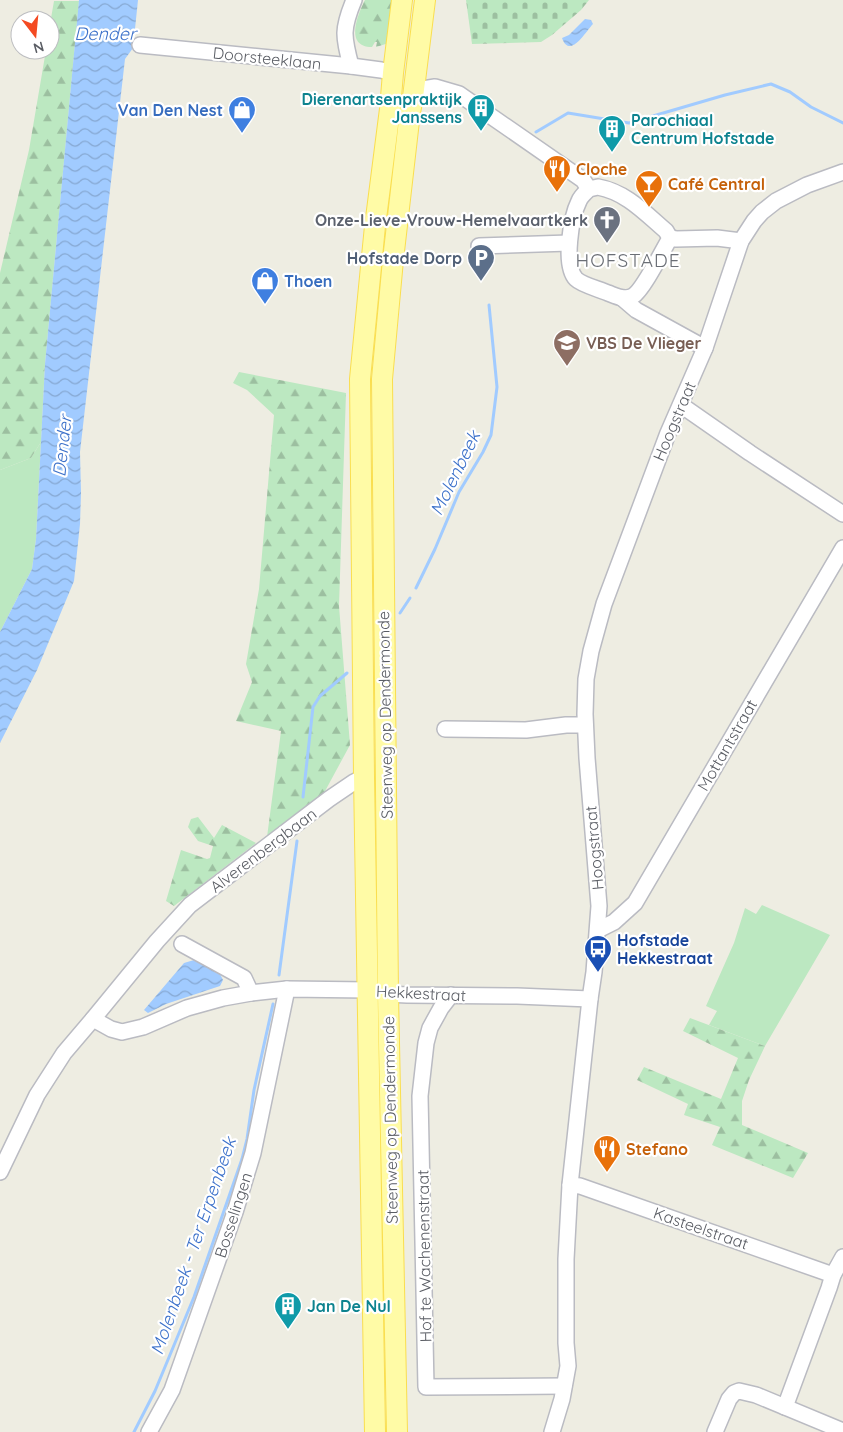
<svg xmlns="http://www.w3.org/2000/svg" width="843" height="1432" font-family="Quicksand,sans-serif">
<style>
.green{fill:#bce8c1}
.forest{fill:url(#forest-firs)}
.cemetery{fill:url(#cemetery-stones)}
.water{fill:url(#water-waves)}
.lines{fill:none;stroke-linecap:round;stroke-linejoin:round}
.stream{stroke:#a1cbff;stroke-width:3}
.minor-casing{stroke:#babbc2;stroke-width:18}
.major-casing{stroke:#fade4f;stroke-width:22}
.minor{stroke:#fff;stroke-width:15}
.major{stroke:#fffba6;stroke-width:20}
.labels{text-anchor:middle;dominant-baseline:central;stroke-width:4.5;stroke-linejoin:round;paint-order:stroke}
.street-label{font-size:16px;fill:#5a5d64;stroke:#fff}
.culture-label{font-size:16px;font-weight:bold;fill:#0d838f;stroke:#fff;text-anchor:start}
.shop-label{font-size:16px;font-weight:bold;fill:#366cbe;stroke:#fff;text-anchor:end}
.food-label{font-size:16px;font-weight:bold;fill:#c56008;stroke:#fff;text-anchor:start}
.worship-label{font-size:16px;font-weight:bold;fill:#5b616d;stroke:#fff;text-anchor:end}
.service-label{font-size:16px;font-weight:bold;fill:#4e5e75;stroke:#fff;text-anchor:end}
.education-label{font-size:16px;font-weight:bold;fill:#785e54;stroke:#fff;text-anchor:start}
.transit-label{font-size:16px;font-weight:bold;fill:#164399;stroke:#fff;text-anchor:start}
.water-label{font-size:18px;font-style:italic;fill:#3c71ca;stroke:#fff}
.quarter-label{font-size:19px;letter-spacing:1px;fill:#6b6f76;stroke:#fff}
</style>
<defs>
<pattern id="forest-firs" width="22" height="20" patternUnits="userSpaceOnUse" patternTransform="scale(1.25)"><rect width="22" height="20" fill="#bce8c1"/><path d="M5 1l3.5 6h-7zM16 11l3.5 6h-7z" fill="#9cbfa0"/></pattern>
<pattern id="cemetery-stones" width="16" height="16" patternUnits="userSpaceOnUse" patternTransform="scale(1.25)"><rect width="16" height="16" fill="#bce8c1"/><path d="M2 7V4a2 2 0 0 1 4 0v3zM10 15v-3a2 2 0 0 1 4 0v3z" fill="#9cbfa0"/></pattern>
<pattern id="water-waves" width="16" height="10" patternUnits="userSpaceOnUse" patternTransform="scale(1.25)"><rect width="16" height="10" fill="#a1cbff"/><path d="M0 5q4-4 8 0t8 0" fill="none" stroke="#86a8d2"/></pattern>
</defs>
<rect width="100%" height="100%" fill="#eeede2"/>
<g class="green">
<path d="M41 442 36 539 32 569 0 632V470L31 458Z"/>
<path d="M762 905 830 935 765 1046 709 1025 717 1011 706 1006 734 943 745 908 756 914Z"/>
</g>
<g class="forest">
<path d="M365 0H397L392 42 376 47 377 42H375L372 47C344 47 358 14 365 0Z"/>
<path d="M54 1H79L45 364 41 442 31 458 0 470V273L29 150 46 50H50V24Z"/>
<path d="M239 372 346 393 339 606 350 745 324 793 267 837 281 731 236 721 252 682 246 664 259 589 274 415 247 390 233 383Z"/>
<path d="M198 817 214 838 222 825 256 843 174 906 166 901 181 850 207 859 210 858 213 846 198 841 188 827 191 819Z"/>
<path d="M690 1018 765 1046 749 1080 742 1101V1125L808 1153 793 1178 712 1145 720 1127 684 1115 688 1104 637 1080 644 1067 721 1099 738 1058 683 1031Z"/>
</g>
<path class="cemetery" d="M466 0H589L581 10 552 35 541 42 472 44Z"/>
<g class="water">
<path d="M79 0H138L133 48 125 59 80 452 81 493 80 524 74 581 37 670 0 743V632L32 569 36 539 45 364Z"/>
<path d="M585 19 591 20 593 24C586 31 570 60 562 38L569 35Z"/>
<path d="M194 960 220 974 223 980 220 986 166 1004 148 1013 144 1010 184 963Z"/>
</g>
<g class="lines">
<g class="stream">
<path d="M536 132 568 113 629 123 725 95 771 84 790 92 811 107 843 123"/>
<path d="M416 588 435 549 459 492 483 452 491 435 497 387 489 305"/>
<path d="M400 613 410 598"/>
<path d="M303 797 313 707 320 696 347 673"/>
<path d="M279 975 297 841"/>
<path d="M134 1432 155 1391 194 1297 242 1159 247 1139 254 1090 273 1004"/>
</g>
<defs>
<g id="minor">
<path d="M140 45 351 66 381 70 393 73"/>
<path d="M351 66C343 36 342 29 354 0"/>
<path d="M413 97 423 89 435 87 459 94 583 180 589 189"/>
<path d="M598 187C626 192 645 213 666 231L670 238C663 250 643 290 633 296 625 301 616 296 608 293 599 289 582 285 576 279 563 265 571 217 579 201 581 196 586 192 589 189Z"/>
<path d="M670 238 676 239 717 238 741 241"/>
<path d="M479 246 569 243"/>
<path d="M622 298 636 310 705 348"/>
<path d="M681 405 750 453 843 514"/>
<path d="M445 729 526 730 566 725H585"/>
<path d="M598 930 614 922 635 903 843 548"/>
<path d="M182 944 244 978 251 993"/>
<path d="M451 995 441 1008 430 1028 426 1043 420 1096 426 1387 564 1386"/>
<path d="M93 1019 157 941 190 905 329 799 354 782 364 777"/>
<path d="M0 1172 37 1095 64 1053 93 1019 111 1029 122 1032 143 1027 187 1008 223 998 251 993 287 989 368 990 388 994 407 995 517 996 590 999"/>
<path d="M570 1185 580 1186 833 1275"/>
<path d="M785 1407 829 1288 833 1275 843 1257"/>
<path d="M149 1432 172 1390 235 1212 253 1153 287 989"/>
<path d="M552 1432 562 1399 568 1366 566 1343V1259L570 1185 590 999 594 972 599 906 587 758 585 714 586 679 591 651 604 604 668 433 705 348 741 241 754 221 762 212 776 201 807 185 843 172"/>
<path d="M715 1432 729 1399 734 1393 739 1391 756 1395 843 1431"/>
</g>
<g id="major">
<path d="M375 1432 364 777 360 379 375 226 390 109 393 73 402 0"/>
<path d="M397 1432 388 994 382 379 393 260 410 112 413 97 425 0"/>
</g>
</defs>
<use href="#minor" class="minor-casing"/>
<use href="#major" class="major-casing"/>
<use href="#minor" class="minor"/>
<use href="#major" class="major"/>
</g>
<defs>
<symbol id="building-pin" viewBox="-11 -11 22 30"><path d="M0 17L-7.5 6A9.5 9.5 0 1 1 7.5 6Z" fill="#0f9aa8" stroke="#fff"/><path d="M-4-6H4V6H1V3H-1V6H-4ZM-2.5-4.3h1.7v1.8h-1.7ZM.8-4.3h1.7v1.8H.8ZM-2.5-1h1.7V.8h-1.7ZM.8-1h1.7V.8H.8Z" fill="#fff"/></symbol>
<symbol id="shop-pin" viewBox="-11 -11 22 30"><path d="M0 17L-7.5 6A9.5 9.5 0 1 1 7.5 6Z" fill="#3f7fe0" stroke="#fff"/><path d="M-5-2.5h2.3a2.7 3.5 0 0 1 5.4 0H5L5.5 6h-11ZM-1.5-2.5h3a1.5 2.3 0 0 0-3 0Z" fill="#fff"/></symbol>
<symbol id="restaurant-pin" viewBox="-11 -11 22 30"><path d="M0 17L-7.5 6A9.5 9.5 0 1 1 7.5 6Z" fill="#e8710a" stroke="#fff"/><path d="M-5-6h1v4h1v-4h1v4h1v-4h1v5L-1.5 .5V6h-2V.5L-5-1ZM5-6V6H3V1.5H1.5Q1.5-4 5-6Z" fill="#fff"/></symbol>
<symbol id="bar-pin" viewBox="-11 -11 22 30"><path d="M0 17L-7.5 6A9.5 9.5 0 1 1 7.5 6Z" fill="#e8710a" stroke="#fff"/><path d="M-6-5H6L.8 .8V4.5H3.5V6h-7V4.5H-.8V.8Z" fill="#fff"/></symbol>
<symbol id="church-pin" viewBox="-11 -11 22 30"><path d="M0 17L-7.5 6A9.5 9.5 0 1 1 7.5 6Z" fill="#6b7280" stroke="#fff"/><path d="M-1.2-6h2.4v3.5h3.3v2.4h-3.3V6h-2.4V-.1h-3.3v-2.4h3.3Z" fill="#fff"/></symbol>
<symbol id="parking-pin" viewBox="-11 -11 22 30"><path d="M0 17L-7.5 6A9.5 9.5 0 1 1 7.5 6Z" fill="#5c6f8a" stroke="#fff"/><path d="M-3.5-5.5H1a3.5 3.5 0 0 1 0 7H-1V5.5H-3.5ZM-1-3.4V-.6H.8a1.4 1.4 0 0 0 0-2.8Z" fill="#fff"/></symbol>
<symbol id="school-pin" viewBox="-11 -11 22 30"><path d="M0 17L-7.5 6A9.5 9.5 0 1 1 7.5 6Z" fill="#8d6e63" stroke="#fff"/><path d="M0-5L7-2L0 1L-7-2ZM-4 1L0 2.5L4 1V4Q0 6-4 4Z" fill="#fff"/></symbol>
<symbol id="bus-pin" viewBox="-11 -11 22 30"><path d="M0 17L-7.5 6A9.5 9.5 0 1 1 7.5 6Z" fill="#1a4fb4" stroke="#fff"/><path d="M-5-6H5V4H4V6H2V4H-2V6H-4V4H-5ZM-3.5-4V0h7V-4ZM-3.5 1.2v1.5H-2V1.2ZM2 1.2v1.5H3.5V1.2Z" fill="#fff"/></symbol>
</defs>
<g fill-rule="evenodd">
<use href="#building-pin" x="465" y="92" width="32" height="43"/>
<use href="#shop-pin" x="226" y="94" width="32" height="43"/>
<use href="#building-pin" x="596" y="113" width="32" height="43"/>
<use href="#restaurant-pin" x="541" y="153" width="32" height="43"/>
<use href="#bar-pin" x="633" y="168" width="32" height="43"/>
<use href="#church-pin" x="591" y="204" width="32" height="43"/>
<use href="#parking-pin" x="465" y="242" width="32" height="43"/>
<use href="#shop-pin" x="249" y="265" width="32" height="43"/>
<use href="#school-pin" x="551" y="327" width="32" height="43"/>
<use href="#bus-pin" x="582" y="933" width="32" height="43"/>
<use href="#restaurant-pin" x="591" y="1133" width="32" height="43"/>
<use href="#building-pin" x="272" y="1290" width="32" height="43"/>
</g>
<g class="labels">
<g class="street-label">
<text transform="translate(267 58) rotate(6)">Doorsteeklaan</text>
<text transform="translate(674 421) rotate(-67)">Hoogstraat</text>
<text transform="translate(385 715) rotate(-91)">Steenweg op Dendermonde</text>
<text transform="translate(727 745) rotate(-60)">Mottantstraat</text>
<text transform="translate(594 848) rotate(-95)">Hoogstraat</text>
<text transform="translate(263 850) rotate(-37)">Alverenbergbaan</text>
<text transform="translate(421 993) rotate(3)">Hekkestraat</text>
<text transform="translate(390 1120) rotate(-91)">Steenweg op Dendermonde</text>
<text transform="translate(233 1215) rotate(-72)">Bosselingen</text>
<text transform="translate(701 1228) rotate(19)">Kasteelstraat</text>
<text transform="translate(424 1256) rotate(-91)">Hof te Wachenenstraat</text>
</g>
<g class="culture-label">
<text x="462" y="99" text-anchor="end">Dierenartsenpraktijk<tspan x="462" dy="18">Janssens</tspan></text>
<text x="631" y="120">Parochiaal<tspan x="631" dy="18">Centrum Hofstade</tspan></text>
<text x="307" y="1306">Jan De Nul</text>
</g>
<g class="shop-label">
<text x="223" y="110">Van Den Nest</text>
<text x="284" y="281" text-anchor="start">Thoen</text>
</g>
<g class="food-label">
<text x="576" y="169">Cloche</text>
<text x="668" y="184">Café Central</text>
<text x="626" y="1149">Stefano</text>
</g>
<g class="worship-label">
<text x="588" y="220">Onze-Lieve-Vrouw-Hemelvaartkerk</text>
</g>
<g class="service-label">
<text x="462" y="258">Hofstade Dorp</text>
</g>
<g class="education-label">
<text x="586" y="343">VBS De Vlieger</text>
</g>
<g class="transit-label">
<text x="617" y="940">Hofstade<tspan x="617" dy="18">Hekkestraat</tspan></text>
</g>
<g class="water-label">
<text x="105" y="33">Dender</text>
<text transform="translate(62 446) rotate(-84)">Dender</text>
<text transform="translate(455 473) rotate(-64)">Molenbeek</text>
<text transform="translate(193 1246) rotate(-71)">Molenbeek - Ter Erpenbeek</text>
</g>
<g class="quarter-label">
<text x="628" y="260">HOFSTADE</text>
</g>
</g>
<g transform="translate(35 35) rotate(164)"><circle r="24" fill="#ffffff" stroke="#bdbec1"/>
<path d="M0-4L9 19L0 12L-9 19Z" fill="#f44a22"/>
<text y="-8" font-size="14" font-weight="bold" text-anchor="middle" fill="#5a5d64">N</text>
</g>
</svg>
